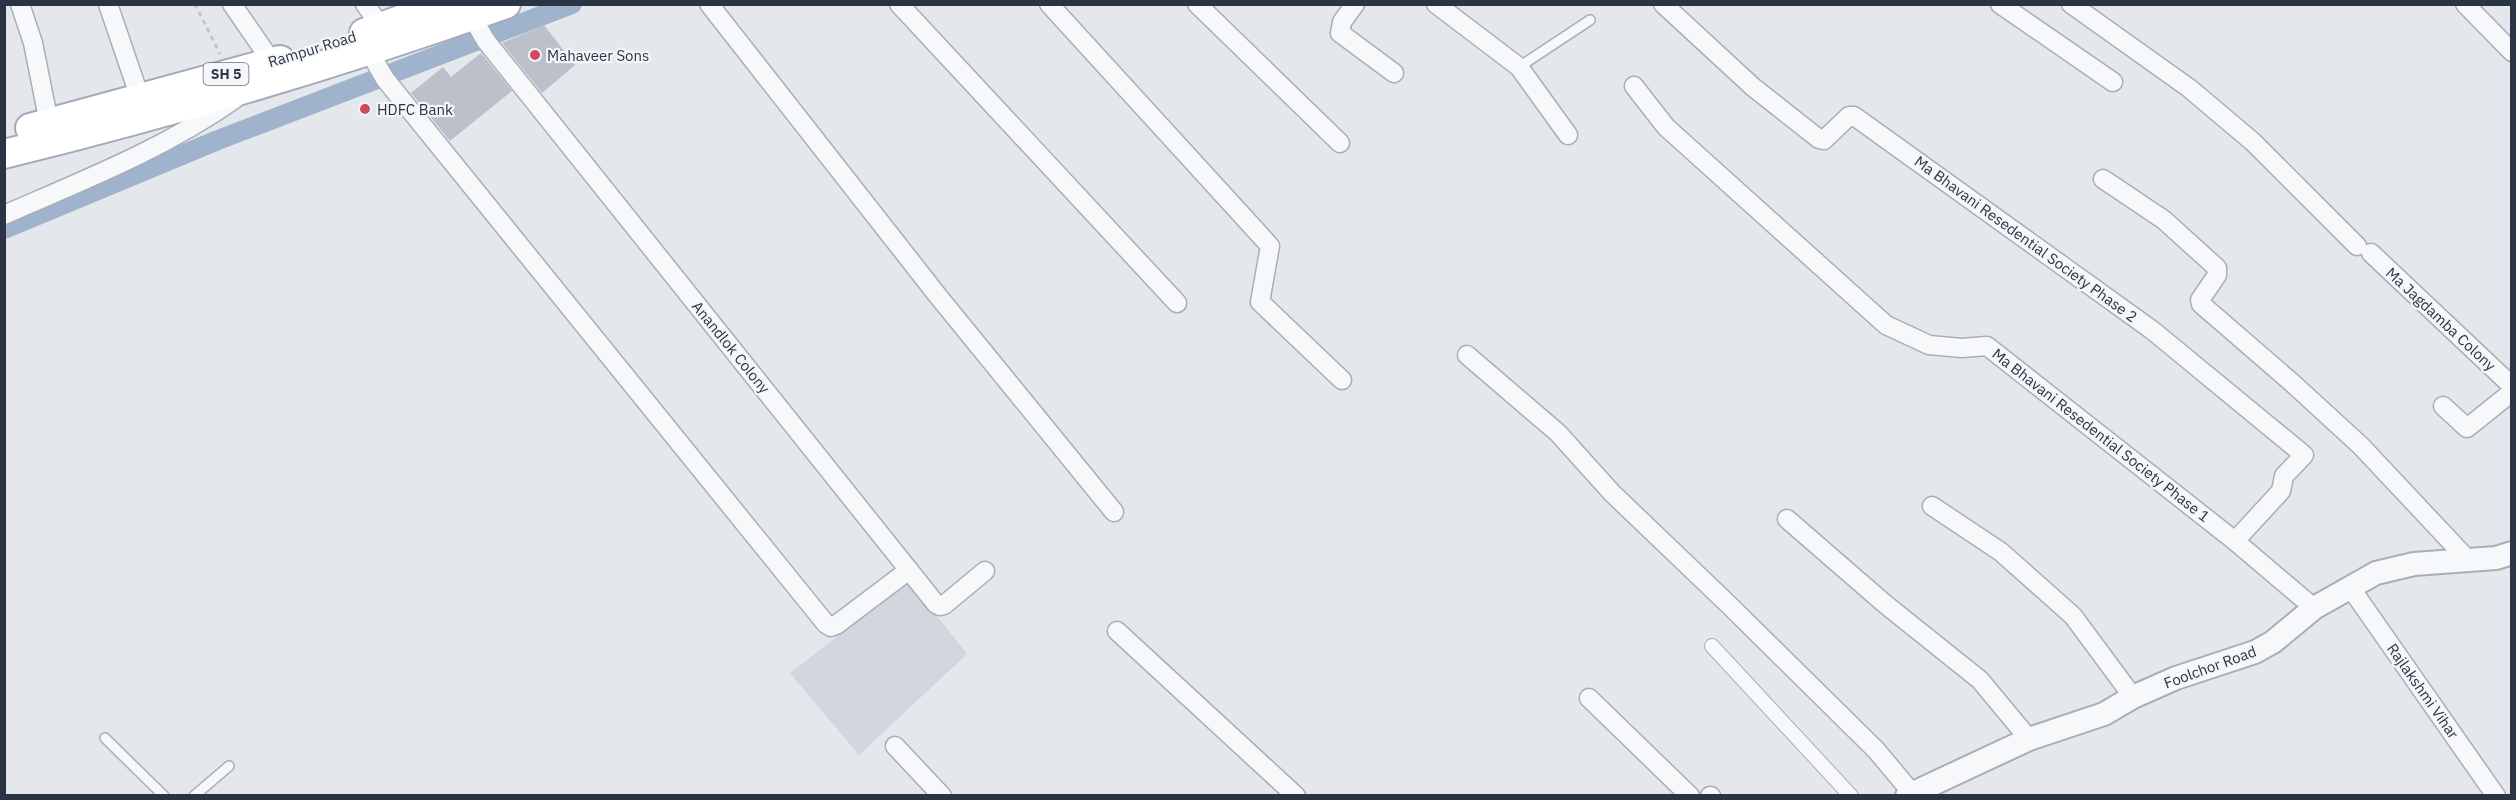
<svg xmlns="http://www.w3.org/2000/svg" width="2516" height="800" font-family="'IBM Plex Sans',sans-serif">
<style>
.built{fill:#d2d6de}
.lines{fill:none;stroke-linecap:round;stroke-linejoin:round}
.canal{stroke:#9fb4cc;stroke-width:20}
.building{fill:#bbc0ca}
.service-casing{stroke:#a9aeb7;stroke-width:12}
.pedestrian-casing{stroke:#a9aeb7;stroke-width:16}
.minor-casing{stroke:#a9aeb7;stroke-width:21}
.tertiary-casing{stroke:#a9aeb7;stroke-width:26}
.primary-casing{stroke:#a3abb8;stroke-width:32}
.path{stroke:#c2c5cb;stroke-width:3;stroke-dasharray:4.5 4.5;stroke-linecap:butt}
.service{stroke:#f7f8fa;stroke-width:9}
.pedestrian{stroke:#f7f8fa;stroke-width:14}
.minor{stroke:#f7f8fa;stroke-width:18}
.tertiary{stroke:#f7f8fa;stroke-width:22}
.primary{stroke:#fff;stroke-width:28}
.poi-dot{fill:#d1495b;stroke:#f4f6f9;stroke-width:2}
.labels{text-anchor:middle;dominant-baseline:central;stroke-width:4.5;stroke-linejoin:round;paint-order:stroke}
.shield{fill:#f4f6f9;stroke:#676e7b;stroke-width:1.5}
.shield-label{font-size:14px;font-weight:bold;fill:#2b3445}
.street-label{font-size:15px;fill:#2b3445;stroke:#f4f6f9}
.poi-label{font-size:15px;fill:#2b3445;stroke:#f4f6f9;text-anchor:start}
</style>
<rect width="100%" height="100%" fill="#e4e7ec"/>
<path class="built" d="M909 581 967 654 859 755 790 673Z"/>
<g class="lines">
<path class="canal" d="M4 229 218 140 572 4"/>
</g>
<g class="building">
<path d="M544 25 575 65 542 93 502 43Z"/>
<path d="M481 53 512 91 450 141 411 93 443 67 451 77Z"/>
</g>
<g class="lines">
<defs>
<g id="service">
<path d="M1519 67 1590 20"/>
<path d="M105 738 164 796"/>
<path d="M194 796 229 766"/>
</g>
<path id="pedestrian" d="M1712 646 1851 796"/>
<g id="minor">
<path d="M20 4 33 43 49 123"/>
<path d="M108 4 140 98"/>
<path d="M232 4 272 62"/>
<path d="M365 4 381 27"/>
<path d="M709 4 938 296 1114 512"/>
<path d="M899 4 1177 303"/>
<path d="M1049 4 1270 246 1260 302 1342 380"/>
<path d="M1197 4 1340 143"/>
<path d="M1355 4 1342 22 1340 33 1394 73"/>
<path d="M1436 4 1519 67 1568 135"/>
<path d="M1663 4 1753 87 1819 139 1824 140 1849 116H1854L2152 330 2304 455 2284 476 2281 491 2235 541"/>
<path d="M2000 4 2113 82"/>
<path d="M2071 4 2189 88 2253 142 2357 246"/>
<path d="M2465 4 2512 52"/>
<path d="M472 17 486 41 936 604 940 606 944 605 985 571"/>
<path d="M369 51 385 79 826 624 831 627 836 625 909 570"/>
<path d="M1634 86 1666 127 1886 325 1929 345 1962 348 1987 346 2235 541 2314 608"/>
<path d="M2103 179 2164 220 2217 268V275L2200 300 2201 304 2290 381 2361 446 2469 561"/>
<path d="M4 215C84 180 164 149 235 99"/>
<path d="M2371 253 2512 386"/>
<path d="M1467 355 1558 433 1612 493 1728 604 1876 750 1912 793"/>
<path d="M2443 406 2467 428 2512 392"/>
<path d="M1932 506 2001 552 2073 616 2133 697"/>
<path d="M1787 519 1885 604 1980 680 2029 739"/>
<path d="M2350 587 2496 796"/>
<path d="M1117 631 1296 796"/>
<path d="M1589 698 1690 796"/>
<path d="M895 746 942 796"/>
<path d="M1710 796H1711"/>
</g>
<path id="tertiary" d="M1907 796 2029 739 2104 714 2133 697 2176 678 2255 652 2273 642 2314 608 2376 573 2414 564 2496 558 2512 553"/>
<g id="primary">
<path d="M364 33 444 4"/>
<path d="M30 128 280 60"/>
<path d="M4 154C174 112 341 63 506 4"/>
</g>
</defs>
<use href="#service" class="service-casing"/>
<use href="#pedestrian" class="pedestrian-casing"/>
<use href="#minor" class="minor-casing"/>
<use href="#tertiary" class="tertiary-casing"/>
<use href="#primary" class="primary-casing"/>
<path class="path" d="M195 4 220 54"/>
<use href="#service" class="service"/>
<use href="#pedestrian" class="pedestrian"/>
<use href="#minor" class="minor"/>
<use href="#tertiary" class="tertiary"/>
<use href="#primary" class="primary"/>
</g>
<g class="poi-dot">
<circle cx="535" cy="55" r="6"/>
<circle cx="365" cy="109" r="6"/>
</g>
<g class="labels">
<rect class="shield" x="203.5" y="63" width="45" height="22" rx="4.5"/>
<g class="shield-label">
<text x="226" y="74">SH 5</text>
</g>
<g class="street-label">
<text transform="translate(312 49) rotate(-17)">Rampur Road</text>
<text transform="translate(2026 239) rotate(36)">Ma Bhavani Resedential Society Phase 2</text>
<text transform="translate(2441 319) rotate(43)">Ma Jagdamba Colony</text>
<text transform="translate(731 347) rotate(51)">Anandlok Colony</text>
<text transform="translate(2101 435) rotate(38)">Ma Bhavani Resedential Society Phase 1</text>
<text transform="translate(2210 667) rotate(-20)">Foolchor Road</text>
<text transform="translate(2423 691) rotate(55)">Rajlakshmi Vihar</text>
</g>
<g class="poi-label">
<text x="547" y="55">Mahaveer Sons</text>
<text x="377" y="109">HDFC Bank</text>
</g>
</g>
<rect width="2516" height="800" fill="none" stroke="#2b3445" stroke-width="12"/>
</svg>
